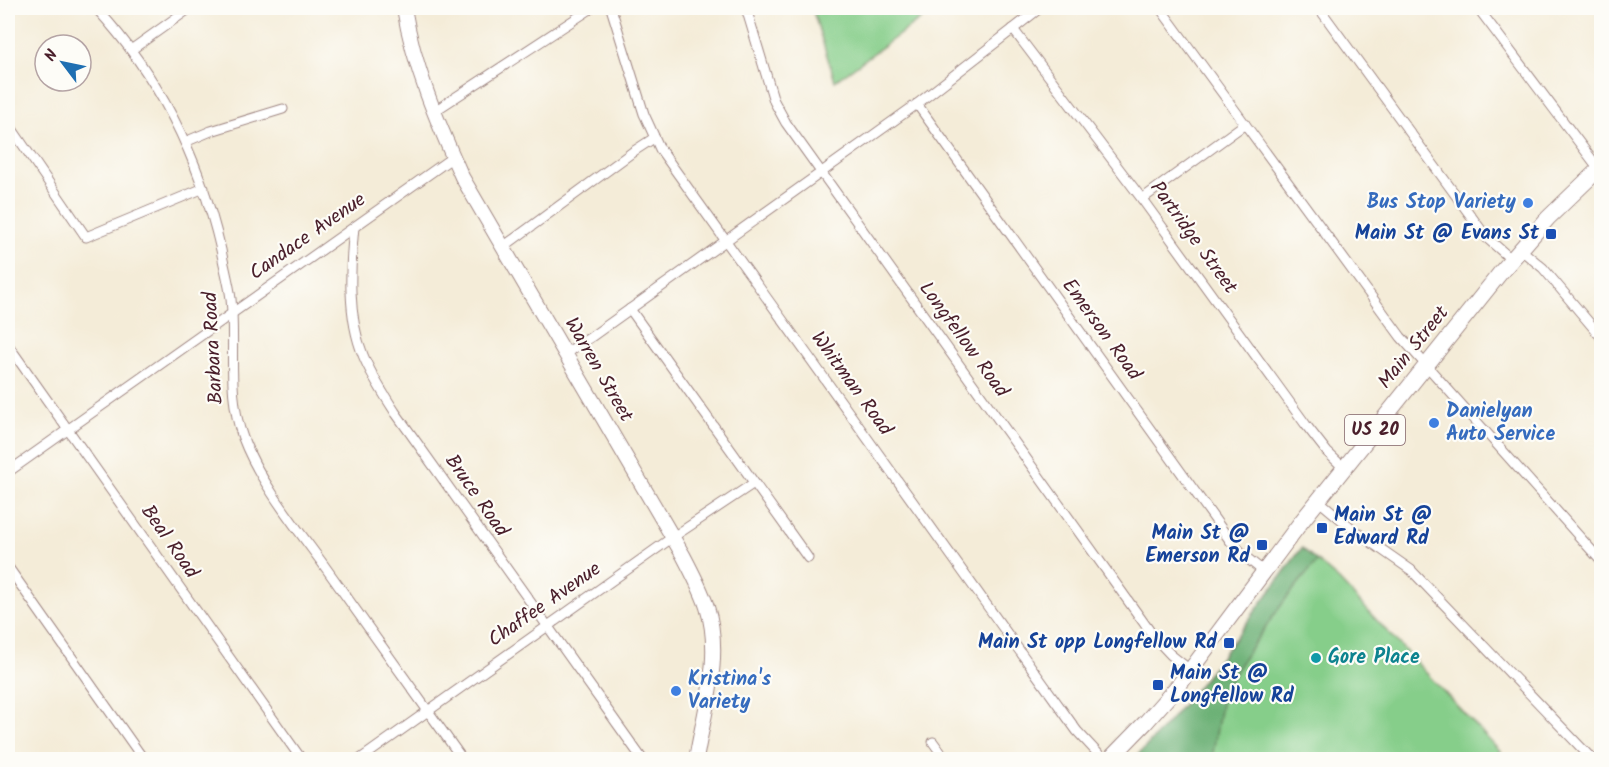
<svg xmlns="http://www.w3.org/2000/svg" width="1609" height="767" font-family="Kalam,sans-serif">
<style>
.green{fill:#86ce8a;stroke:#68765a;stroke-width:1.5}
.forest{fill:#6cb176;stroke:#5b6850;stroke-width:1.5}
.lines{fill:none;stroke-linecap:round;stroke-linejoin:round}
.minor-casing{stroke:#9f8682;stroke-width:11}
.secondary-casing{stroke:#9f8682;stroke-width:16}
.primary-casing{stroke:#9f8682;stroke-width:17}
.minor{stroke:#fff;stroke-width:9}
.secondary{stroke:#fff;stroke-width:14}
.primary{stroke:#fff;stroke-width:15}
.shop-dot{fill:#3f7fe0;stroke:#fdfcf7;stroke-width:2}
.transit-dot{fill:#1a4fb4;stroke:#fdfcf7;stroke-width:2}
.culture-dot{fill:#0f9aa8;stroke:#fdfcf7;stroke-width:2}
.labels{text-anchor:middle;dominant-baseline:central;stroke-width:4.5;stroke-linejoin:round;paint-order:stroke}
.shield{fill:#fdfcf7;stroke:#806168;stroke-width:1.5}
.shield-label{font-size:18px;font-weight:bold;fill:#4a1f2b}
.shop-label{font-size:20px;font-weight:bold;fill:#366cbe;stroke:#fdfcf7;text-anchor:start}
.transit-label{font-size:20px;font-weight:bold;fill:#164399;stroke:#fdfcf7;text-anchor:end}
.street-label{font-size:20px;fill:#4a1f2b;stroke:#fdfcf7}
.culture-label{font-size:20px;font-weight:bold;fill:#0d838f;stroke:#fdfcf7;text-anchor:start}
</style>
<rect width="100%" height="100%" fill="#fdfcf7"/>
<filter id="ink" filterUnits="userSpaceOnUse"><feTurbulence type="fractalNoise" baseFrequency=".0167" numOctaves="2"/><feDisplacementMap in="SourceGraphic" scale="12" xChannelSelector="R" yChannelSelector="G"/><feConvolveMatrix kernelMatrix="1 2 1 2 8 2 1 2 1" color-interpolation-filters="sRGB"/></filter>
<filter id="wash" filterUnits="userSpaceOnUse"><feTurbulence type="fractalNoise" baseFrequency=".008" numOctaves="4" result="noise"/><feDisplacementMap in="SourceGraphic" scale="24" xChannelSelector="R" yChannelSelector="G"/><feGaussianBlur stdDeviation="1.35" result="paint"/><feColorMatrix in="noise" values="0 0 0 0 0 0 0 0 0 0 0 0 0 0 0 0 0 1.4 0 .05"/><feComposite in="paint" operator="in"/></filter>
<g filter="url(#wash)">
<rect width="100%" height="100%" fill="#f4ecd8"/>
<g class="green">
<path d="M812 8H936L835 81Z"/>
<path d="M1302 548 1339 580 1507 759 1134 760C1197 695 1248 621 1302 548Z"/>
</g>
<path class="forest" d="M1302 548 1317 561 1285 600 1245 656 1223 692 1212 759H1134C1197 695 1248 620 1302 548Z"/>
</g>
<g filter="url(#ink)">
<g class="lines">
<defs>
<g id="minor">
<path d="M96 8C159 76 200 160 221 250 224 266 229 283 231 299 236 346 226 392 243 438 259 481 296 527 323 564 369 629 416 694 463 760"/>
<path d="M611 8 644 114 660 149 1077 731 1104 760"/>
<path d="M746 8 774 101 786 123 1154 637 1171 655 1190 670"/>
<path d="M1160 8 1401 337 1602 562"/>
<path d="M1319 8 1487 238 1512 260"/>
<path d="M1478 8 1599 169"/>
<path d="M1013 29 1142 199 1306 425 1327 452 1344 468"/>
<path d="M131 50 190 8"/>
<path d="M917 104 1231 542 1247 558 1263 571"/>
<path d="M433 112 592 8"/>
<path d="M8 123 86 237 204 188"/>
<path d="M185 142 211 131 283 109"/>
<path d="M1142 199 1245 124"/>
<path d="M354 227C350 268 347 316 363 355 371 375 383 393 395 412L643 760"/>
<path d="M503 247 634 151 654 138"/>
<path d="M1520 249 1543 268 1602 338"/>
<path d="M630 309 808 558"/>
<path d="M8 345 302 760"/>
<path d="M566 353 591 337 917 104 1040 8"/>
<path d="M8 472 453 157"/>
<path d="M1318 500 1355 531 1411 570 1593 760"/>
<path d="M8 567 144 760"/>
<path d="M933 742 946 760"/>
<path d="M359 760 673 537 754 483"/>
</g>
<path id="secondary" d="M404 8C414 68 437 121 462 177L683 555C692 572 701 589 707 607 723 657 704 710 696 760"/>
<path id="primary" d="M1109 760 1146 722 1183 680 1301 522 1501 272 1548 218 1602 166"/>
</defs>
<use href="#minor" class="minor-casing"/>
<use href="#secondary" class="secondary-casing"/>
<use href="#primary" class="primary-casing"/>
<use href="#minor" class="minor"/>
<use href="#secondary" class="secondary"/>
<use href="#primary" class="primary"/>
</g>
</g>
<g class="shop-dot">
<circle cx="1528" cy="203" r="6"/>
<circle cx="1434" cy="423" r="6"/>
<circle cx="676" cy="691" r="6"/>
</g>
<g class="transit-dot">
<rect x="1545" y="228" width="12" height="12" rx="3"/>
<rect x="1316" y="522" width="12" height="12" rx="3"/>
<rect x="1256" y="539" width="12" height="12" rx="3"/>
<rect x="1223" y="637" width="12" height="12" rx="3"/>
<rect x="1152" y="679" width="12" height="12" rx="3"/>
</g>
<circle class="culture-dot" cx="1316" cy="658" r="6"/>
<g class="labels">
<rect class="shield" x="1345" y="415" width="60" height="30" rx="4.5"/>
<g class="shield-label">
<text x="1375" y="430">US 20</text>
</g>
<g class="shop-label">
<text x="1516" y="203" text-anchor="end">Bus Stop Variety</text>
<text x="1446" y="412">Danielyan<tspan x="1446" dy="23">Auto Service</tspan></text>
<text x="688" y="680">Kristina's<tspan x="688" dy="23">Variety</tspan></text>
</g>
<g class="transit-label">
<text x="1539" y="234">Main St @ Evans St</text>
<text x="1334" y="516" text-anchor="start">Main St @<tspan x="1334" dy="23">Edward Rd</tspan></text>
<text x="1250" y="534">Main St @<tspan x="1250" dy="23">Emerson Rd</tspan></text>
<text x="1217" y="643">Main St opp Longfellow Rd</text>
<text x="1170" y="674" text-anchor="start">Main St @<tspan x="1170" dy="23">Longfellow Rd</tspan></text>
</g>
<g class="street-label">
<text transform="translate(308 237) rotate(-35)">Candace Avenue</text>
<text transform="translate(1193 238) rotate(54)">Partridge Street</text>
<text transform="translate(1101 330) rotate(54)">Emerson Road</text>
<text transform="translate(963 340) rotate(54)">Longfellow Road</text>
<text transform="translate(214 348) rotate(-93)">Barbara Road</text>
<text transform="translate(1414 348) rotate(-51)">Main Street</text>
<text transform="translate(598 370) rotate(60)">Warren Street</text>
<text transform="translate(851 384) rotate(54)">Whitman Road</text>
<text transform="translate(476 496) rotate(55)">Bruce Road</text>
<text transform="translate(169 542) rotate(55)">Beal Road</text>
<text transform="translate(545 605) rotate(-35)">Chaffee Avenue</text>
</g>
<g class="culture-label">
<text x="1328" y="658">Gore Place</text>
</g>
</g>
<rect width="1609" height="767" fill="none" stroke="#fdfcf7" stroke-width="30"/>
<g transform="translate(63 63) rotate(302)"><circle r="28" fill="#fdfcf7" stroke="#b5a4a5" stroke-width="1.5"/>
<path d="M0-4.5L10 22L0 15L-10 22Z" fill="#1f6fb2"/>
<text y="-9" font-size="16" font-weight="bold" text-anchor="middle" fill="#4a1f2b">N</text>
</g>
</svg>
